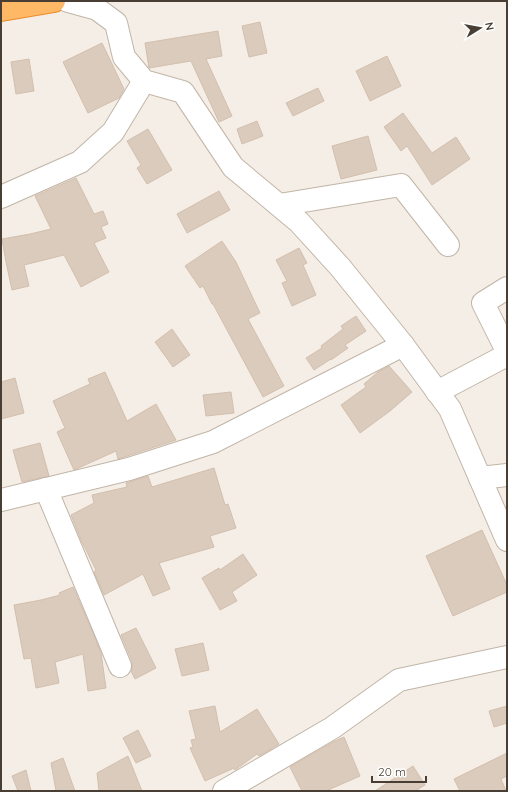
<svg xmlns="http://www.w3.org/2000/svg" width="508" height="792" font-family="Quicksand,sans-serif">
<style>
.building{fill:#dacbbd;stroke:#d3bfad}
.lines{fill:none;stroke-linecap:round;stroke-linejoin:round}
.minor-casing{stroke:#c1b5a7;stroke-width:24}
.highway-casing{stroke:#ec8b28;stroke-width:24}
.minor{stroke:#fff;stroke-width:22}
.highway{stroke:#ffb866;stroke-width:22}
</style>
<rect width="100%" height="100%" fill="#f5eee6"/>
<g class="building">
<path d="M260 22 267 53 249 57 242 26Z"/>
<path d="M218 31 222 56 206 59 232 116 219 122 191 61 149 68 145 43Z"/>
<path d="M102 43 124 89 119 98 88 113 63 62Z"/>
<path d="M387 56 401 86 370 101 356 71Z"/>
<path d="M29 59 34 91 16 94 11 62Z"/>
<path d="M318 88 324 101 293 116 286 103Z"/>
<path d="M403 113 432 153 456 137 470 159 432 185 407 146 401 151 384 127Z"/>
<path d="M257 121 263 136 242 144 237 129Z"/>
<path d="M148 129 172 170 147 184 137 168 141 165 127 141Z"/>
<path d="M368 136 377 170 341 179 332 146Z"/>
<path d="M76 178 94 214 103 211 108 224 101 227 106 238 94 243 109 272 81 287 64 255 24 265 29 286 12 290 6 262 2 239 30 234 51 229 35 196Z"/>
<path d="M219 191 230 210 187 233 177 214Z"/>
<path d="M222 241 236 262 260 313 248 319 284 386 263 397 213 304H212L203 286 200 288 185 266Z"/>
<path d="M299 248 307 263 303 265 316 295 292 306 282 283 287 281 276 260Z"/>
<path d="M356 316 366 331 345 345 348 348 331 360V359L314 370 306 358 322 348 321 346 343 329 341 326Z"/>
<path d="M172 329 190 355 173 367 155 342Z"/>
<path d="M389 366 412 392 390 411 360 433 341 405 366 387 364 384 378 372Z"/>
<path d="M105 372 127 421 156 404 176 440 118 459 116 451 74 470 57 432 65 428 53 401 90 384 88 379Z"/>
<path d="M15 378 24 413 1 419V382Z"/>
<path d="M231 392 234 413 206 416 203 395Z"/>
<path d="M40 443 49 476 22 482 13 450Z"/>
<path d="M214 468 225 505 228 504 236 528 210 536 214 547 159 563 170 589 153 596 143 574 104 595 94 572 96 570 81 540 71 515 94 503 92 495 127 487 126 483 148 476 152 487Z"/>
<path d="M482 530 507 585V592L453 616 426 556Z"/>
<path d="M243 554 257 575 232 592 237 601 220 610 202 578 219 568 220 570Z"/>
<path d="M73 587 96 640 98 647V646L101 653 106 688 88 691 83 654 55 662 59 683 36 688 31 658 24 659 14 605 41 600 60 595 59 593Z"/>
<path d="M136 628 156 668 135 679 131 671 132 667V661L121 635Z"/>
<path d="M203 643 209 670 182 676 175 649Z"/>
<path d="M215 706 220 732 257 709 279 744 259 756 257 754 235 770 234 768 205 781 190 748 193 747 191 740 196 739 189 711Z"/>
<path d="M507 706V723L494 727 489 711Z"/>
<path d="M138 730 151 756 136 763 123 738Z"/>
<path d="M344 737 360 776 326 791H302L290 767 333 742Z"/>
<path d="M507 753V776L501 779 506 791H460L454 779Z"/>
<path d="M128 756 142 791H99L97 773Z"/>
<path d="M63 758 75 791H56L51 763Z"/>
<path d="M413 766 425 785 415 791H375Z"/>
<path d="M26 770 31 791H18L12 776Z"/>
</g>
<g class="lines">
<defs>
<g id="minor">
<path d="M68 1 97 9 116 23 124 57 144 81 183 92 233 167 299 222 340 267 403 345 450 409 507 540"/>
<path d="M1 197 80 162 113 132 144 81"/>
<path d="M279 205 401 185 448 245"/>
<path d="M507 288 483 303 507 351"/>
<path d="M437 392 507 355"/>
<path d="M480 478 507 475"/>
<path d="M46 489 120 666"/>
<path d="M1 500 129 469 213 442 403 345"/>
<path d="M224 791 332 728 399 680 507 657"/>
</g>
<path id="highway" d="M1 10 54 1"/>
</defs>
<use href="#minor" class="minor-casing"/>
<use href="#highway" class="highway-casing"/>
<use href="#minor" class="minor"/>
<use href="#highway" class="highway"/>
</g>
<rect width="508" height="792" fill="none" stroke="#483e34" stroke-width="4"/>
<g transform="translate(480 28) rotate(79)" stroke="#ffffff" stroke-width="3" paint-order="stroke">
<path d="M0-3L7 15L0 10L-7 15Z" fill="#483e34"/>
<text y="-6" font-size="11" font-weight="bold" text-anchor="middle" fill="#483e34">N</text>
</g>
<path d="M372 776v6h54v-6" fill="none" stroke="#483e34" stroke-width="2"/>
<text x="378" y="776" font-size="12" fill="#483e34" stroke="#ffffff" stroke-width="3" paint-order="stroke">20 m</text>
</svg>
